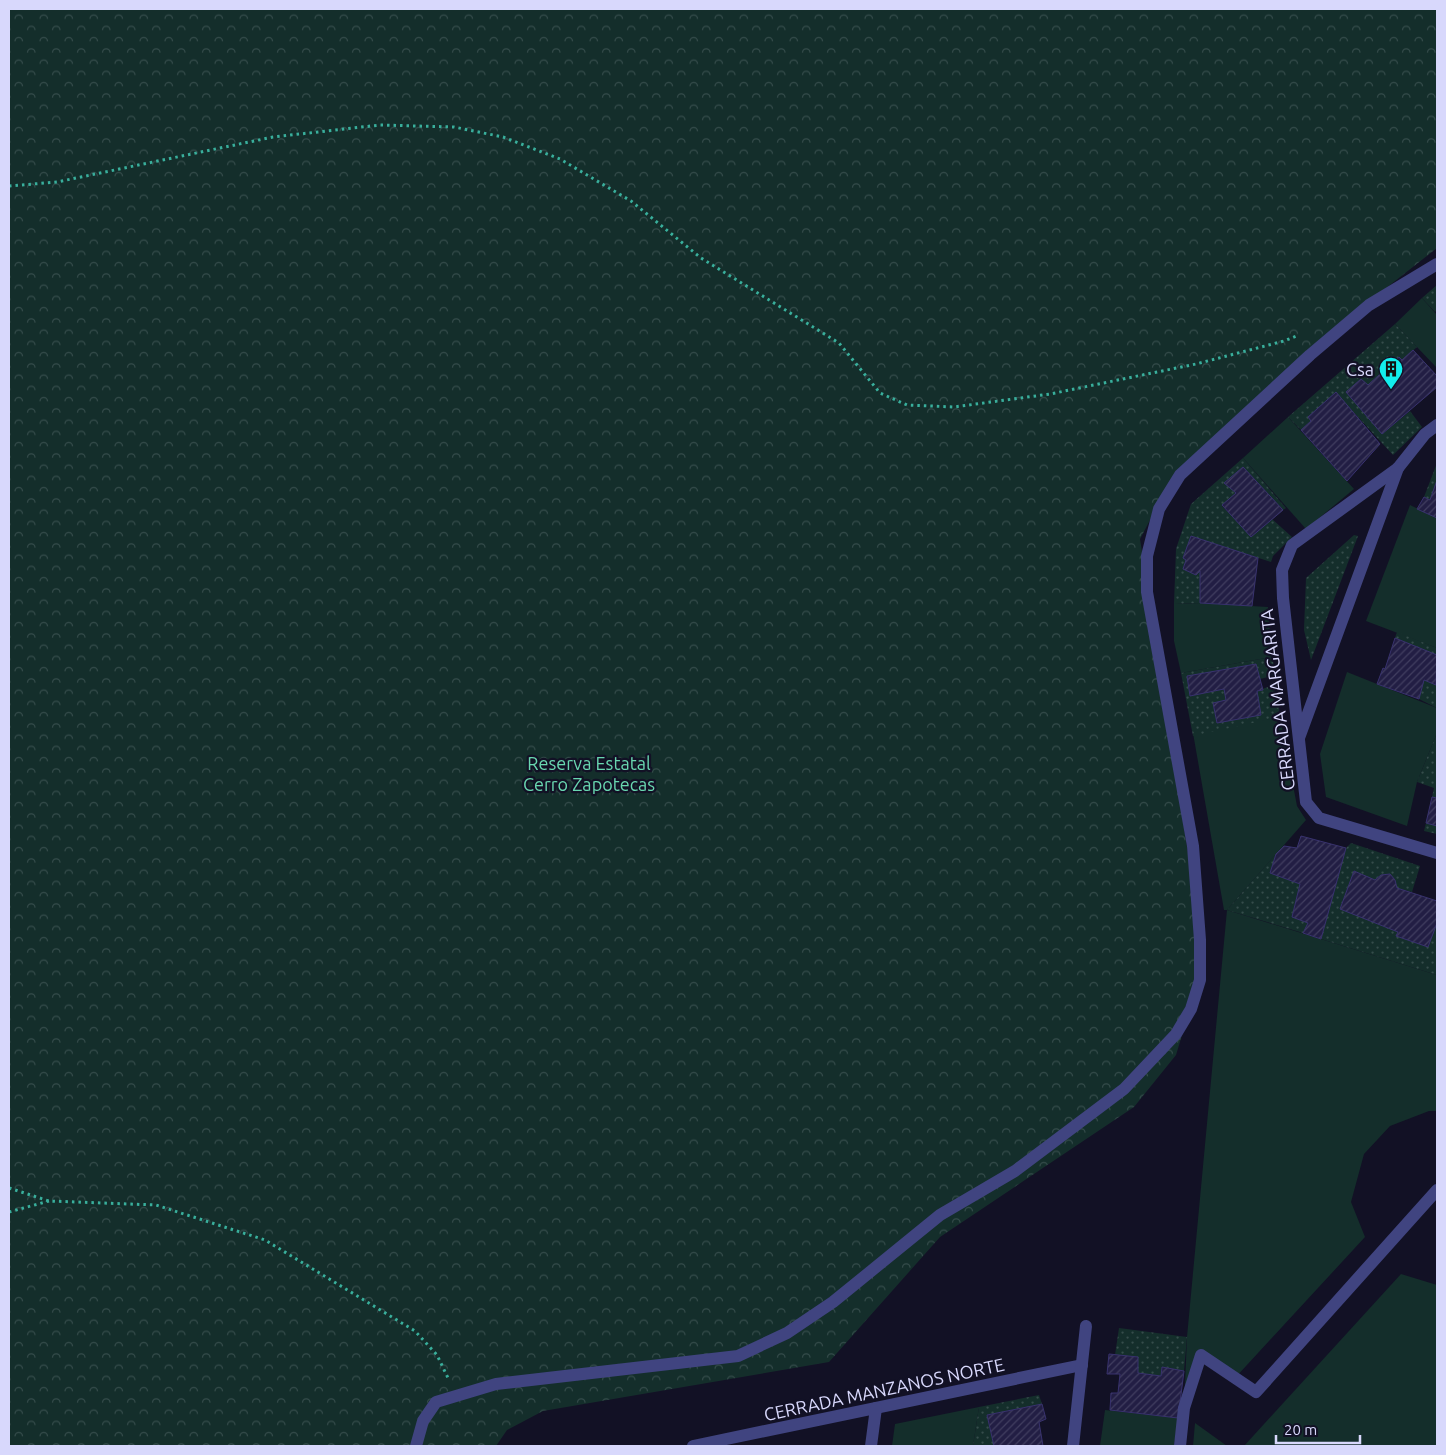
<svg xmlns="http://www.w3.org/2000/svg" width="1446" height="1455" font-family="Ubuntu,sans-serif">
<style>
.grass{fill:#142e2b}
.park{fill:url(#park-crowns)}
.garden{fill:url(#garden-dots)}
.building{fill:url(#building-hatch);stroke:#38326e}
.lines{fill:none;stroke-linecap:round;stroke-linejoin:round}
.path{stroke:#39af9c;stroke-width:3;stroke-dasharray:2.5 4;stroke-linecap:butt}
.minor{stroke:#404480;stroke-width:12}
.labels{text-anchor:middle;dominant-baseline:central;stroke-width:4.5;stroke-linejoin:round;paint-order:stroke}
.poi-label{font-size:18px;fill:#d8d8fc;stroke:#121125;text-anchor:end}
.street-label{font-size:18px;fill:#d8d8fc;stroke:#121125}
.park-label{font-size:18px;fill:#69d7b0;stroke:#121125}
</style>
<defs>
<pattern id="park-crowns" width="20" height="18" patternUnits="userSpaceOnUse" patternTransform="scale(1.25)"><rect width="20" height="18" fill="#142e2b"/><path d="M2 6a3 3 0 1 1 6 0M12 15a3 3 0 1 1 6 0" fill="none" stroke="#354c4b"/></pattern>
<pattern id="garden-dots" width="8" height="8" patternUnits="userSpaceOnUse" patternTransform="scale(1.25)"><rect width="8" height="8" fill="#142e2b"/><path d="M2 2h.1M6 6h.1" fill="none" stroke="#354c4b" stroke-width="1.8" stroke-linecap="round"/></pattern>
<pattern id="building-hatch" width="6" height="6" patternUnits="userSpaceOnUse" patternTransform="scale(1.25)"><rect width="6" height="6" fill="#221e44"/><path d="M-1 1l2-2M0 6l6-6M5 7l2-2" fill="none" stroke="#413e60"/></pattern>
</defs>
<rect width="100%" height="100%" fill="#121125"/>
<g class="grass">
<path d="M1422 298 1437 315V368L1395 324Z"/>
<path d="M1288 417 1354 489 1306 529 1243 458Z"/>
<path d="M1410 505 1437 518V648L1366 621Z"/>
<path d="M1200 603 1268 607 1272 657 1181 673 1174 641V604Z"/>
<path d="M1347 672 1437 708V733L1417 782 1407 826 1326 797 1320 754Z"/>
<path d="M1280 717 1297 806 1306 820 1227 910 1437 975V1111H1429L1390 1126 1364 1154 1351 1202 1365 1237 1235 1378 1201 1355 1184 1408 1187 1337 1227 910H1224L1193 733Z"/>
<path d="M1401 1274 1437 1285V1446H1244Z"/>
<path d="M979 1407 973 1446H892L895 1424Z"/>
<path d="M1105 1410 1178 1418 1174 1446H1100Z"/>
<path d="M1195 1423 1227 1446H1193Z"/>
</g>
<path class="park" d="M9 9H1437V248L1320 340 1159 503 1140 539 1196 906V989L1176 1055 1134 1107 940 1237 829 1362 543 1411 507 1430 496 1446H9Z"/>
<g class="garden">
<path d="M1437 285V310L1435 312 1422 298Z"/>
<path d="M1395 324 1417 347 1402 360 1399 357 1368 385 1361 379 1346 392 1382 434 1410 411 1422 427 1393 455 1336 393 1308 417 1311 421 1301 430 1288 417Z"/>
<path d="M1243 458 1286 508 1283 510 1243 467 1225 483 1236 493 1222 506 1251 536 1272 519 1292 537 1273 556 1271 562 1191 536 1183 558 1186 560 1183 568 1196 575 1200 571V603L1174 604 1176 549 1191 504Z"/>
<path d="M1437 463V480L1430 500 1424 497Z"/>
<path d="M1354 535 1358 536 1311 660 1304 630 1306 578Z"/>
<path d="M1397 632 1437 648V655L1395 638Z"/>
<path d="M1272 657 1276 675 1260 679 1256 664 1187 677 1190 696 1224 689 1226 700 1213 704 1217 723 1260 715 1257 691 1276 684 1280 717 1193 736 1181 673Z"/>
<path d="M1424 680 1436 685 1437 681V708L1419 699Z"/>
<path d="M1437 733V798L1432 797 1434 788 1417 782Z"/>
<path d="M1426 823 1437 826V834L1424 831Z"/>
<path d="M1351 843 1420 866 1412 892 1397 888 1395 880 1390 874 1381 875 1375 880 1354 871 1340 908 1398 932 1396 936 1428 947 1437 923V975L1321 939 1346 848Z"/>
<path d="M1276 854 1270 873 1300 884 1292 916 1308 923 1303 933 1227 910Z"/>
<path d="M1119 1328 1187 1337 1184 1371 1163 1367 1161 1376 1138 1373V1357L1115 1355Z"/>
<path d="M1039 1395 1042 1404 987 1415 994 1446H973L979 1407Z"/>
</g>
<g class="building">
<path d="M1413 350 1437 376V387L1382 434 1346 392 1361 379 1368 385 1399 357 1402 360Z"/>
<path d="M1336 392 1380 444 1347 481 1301 430 1311 421 1308 417Z"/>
<path d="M1243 467 1283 510 1251 537 1222 505 1236 493 1224 483Z"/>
<path d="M1437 480V518L1417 509 1424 497 1430 500Z"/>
<path d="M1191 536 1258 558 1252 606 1200 603V571L1196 575 1183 569 1186 560 1183 558Z"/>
<path d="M1395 638 1437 655 1436 685 1424 680 1419 699 1377 684 1383 668 1385 669Z"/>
<path d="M1256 664 1263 690 1257 691 1261 715 1217 723 1213 703 1226 700 1224 689 1190 696 1187 676Z"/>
<path d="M1432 797 1437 798V826L1426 823Z"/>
<path d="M1301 836 1346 848 1321 939 1303 933 1308 923 1292 917 1300 884 1270 873 1276 854 1284 846 1297 848Z"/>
<path d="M1354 871 1375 880 1381 875 1390 874 1395 880 1397 888 1437 901V923L1428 947 1396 936 1398 932 1340 909Z"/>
<path d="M1109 1354 1138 1357V1373L1161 1376 1162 1367 1184 1371 1178 1418 1110 1410 1111 1393H1118L1120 1374H1107Z"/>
<path d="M1042 1404 1046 1419 1039 1422 1043 1446H994L987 1415Z"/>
</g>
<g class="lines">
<g class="path">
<path d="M9 186 57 182 273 137 380 125 454 127 503 137 560 159 631 201 701 258 839 343 880 393 907 405 954 407 1050 394 1196 364 1284 341 1299 335"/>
<path d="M9 1188 49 1201 156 1205 265 1240 415 1331 437 1355 448 1378"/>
<path d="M9 1212 49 1201"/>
</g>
<g class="minor">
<path d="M1437 425 1425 434 1398 468 1292 545 1282 570 1283 598 1306 802 1319 818 1437 853"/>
<path d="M1299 738 1398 468"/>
<path d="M416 1446 423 1421 436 1402 496 1384 738 1356 787 1333 833 1302 940 1215 1015 1171 1124 1089 1176 1034 1191 1009 1200 980V940L1193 846 1147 592V556L1159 509 1180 475 1310 355 1369 305 1437 264"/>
<path d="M693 1446 1082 1365"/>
<path d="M871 1446 876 1408"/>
<path d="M1073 1446 1086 1326"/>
<path d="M1180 1446 1184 1408 1201 1355 1256 1392 1437 1190"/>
</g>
</g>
<defs>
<symbol id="building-pin" viewBox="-11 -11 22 30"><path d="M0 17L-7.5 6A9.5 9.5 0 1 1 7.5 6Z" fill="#13eded" stroke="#121125"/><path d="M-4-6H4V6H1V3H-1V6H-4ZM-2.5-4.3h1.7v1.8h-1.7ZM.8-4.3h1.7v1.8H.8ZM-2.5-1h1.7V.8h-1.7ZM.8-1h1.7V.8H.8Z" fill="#111"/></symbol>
</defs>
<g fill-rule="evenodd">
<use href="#building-pin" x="1377" y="355" width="28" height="38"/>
</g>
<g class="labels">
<g class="poi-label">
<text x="1374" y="369">Csa</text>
</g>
<g class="street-label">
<text transform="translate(1277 700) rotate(-97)">CERRADA MARGARITA</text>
<text transform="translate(884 1389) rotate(-12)">CERRADA MANZANOS NORTE</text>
</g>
<g class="park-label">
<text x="589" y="763">Reserva Estatal<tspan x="589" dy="21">Cerro Zapotecas</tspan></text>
</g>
</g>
<rect width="1446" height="1455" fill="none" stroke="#d8d8fc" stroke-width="20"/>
<path d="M1276 1435v8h84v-8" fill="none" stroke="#d8d8fc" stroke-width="2.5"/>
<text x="1284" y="1435" font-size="15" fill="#d8d8fc" stroke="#121125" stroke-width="4" paint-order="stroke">20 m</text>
</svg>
